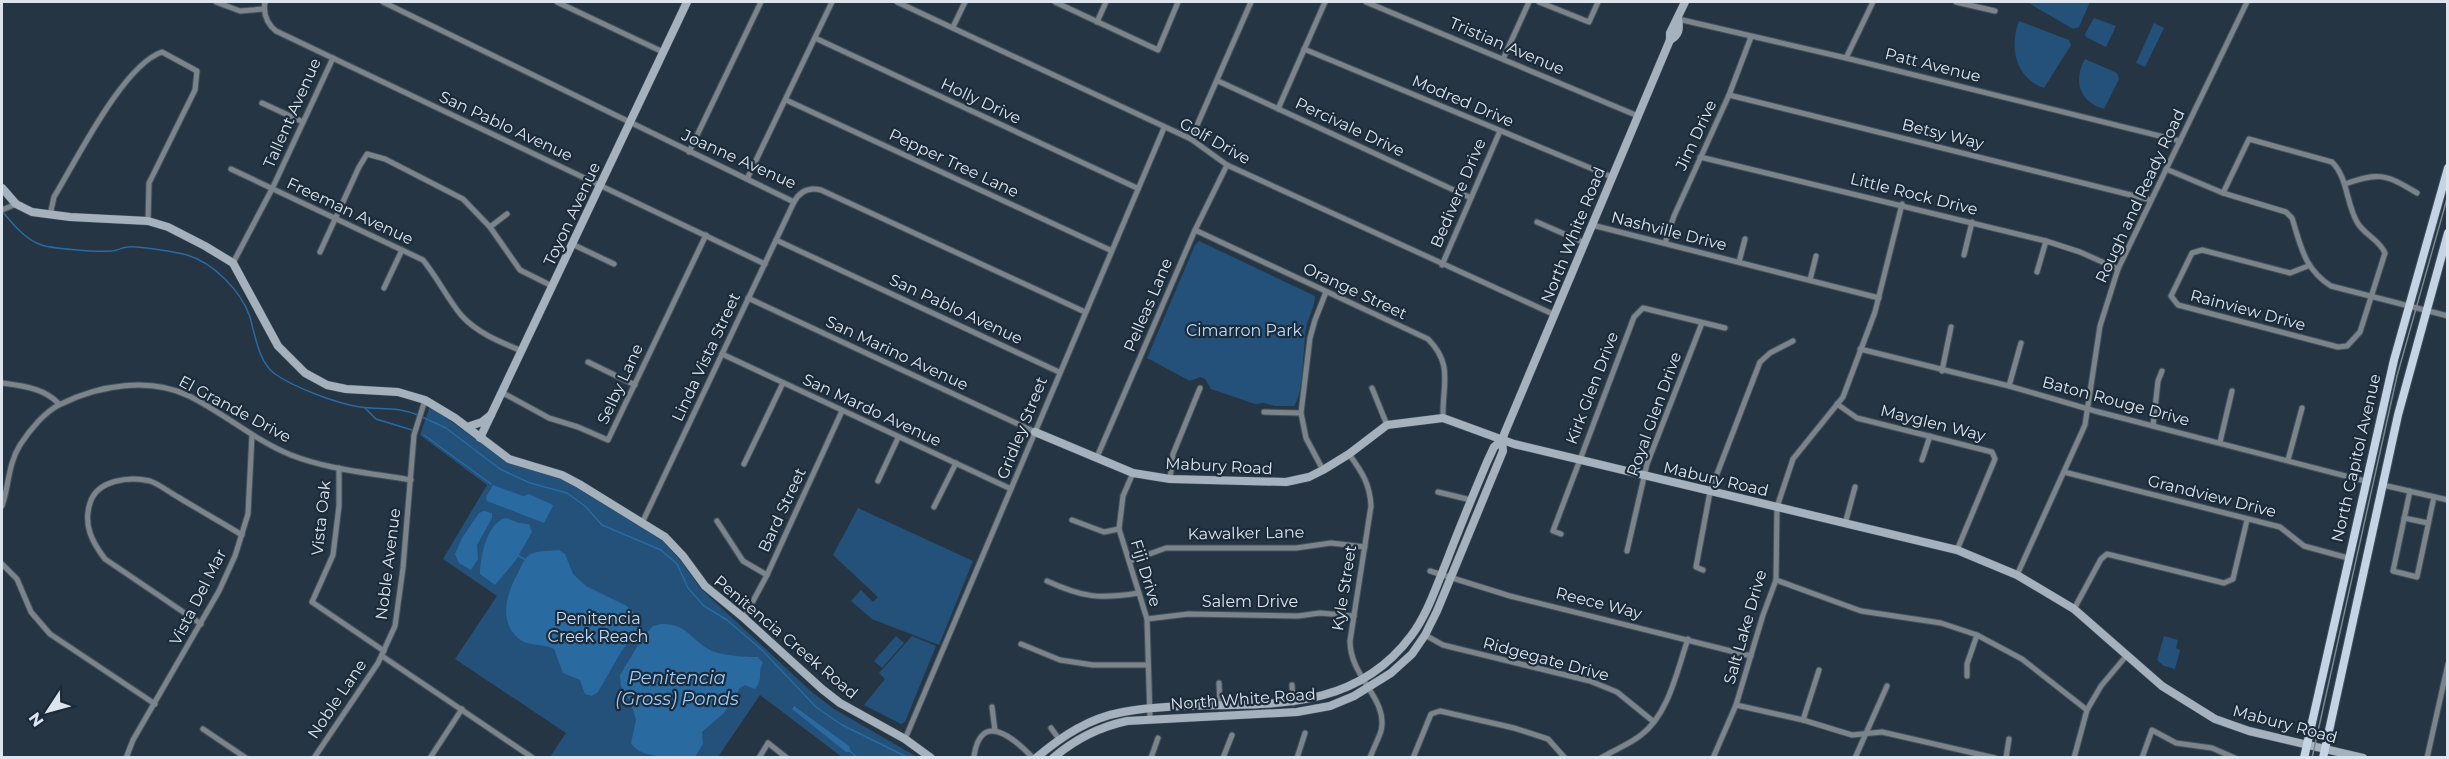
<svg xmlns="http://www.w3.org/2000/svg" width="2449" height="759" font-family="Montserrat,sans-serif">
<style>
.green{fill:#23517a}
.water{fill:#296aa1}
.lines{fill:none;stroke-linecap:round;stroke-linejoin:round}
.stream{stroke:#296aa1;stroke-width:1.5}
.street-casing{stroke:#43515e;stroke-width:7}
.secondary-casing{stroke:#43515e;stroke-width:9}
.primary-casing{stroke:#43515e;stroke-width:10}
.street{stroke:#7c848b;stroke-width:5}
.secondary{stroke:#a5b1bd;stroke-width:8}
.primary{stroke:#c5d4e4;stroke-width:8}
.tram{stroke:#7c8994;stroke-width:1.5}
.labels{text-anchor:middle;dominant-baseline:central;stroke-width:4.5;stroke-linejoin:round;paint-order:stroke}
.street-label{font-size:16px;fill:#dce5ee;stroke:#1c2b39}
.park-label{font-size:16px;fill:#bdddfd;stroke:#1c2b39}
.water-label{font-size:18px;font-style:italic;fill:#9acaf9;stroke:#1c2b39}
</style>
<rect width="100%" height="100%" fill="#263543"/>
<g class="green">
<path d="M2027 2H2090L2079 27 2073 29Z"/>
<path d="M2094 18 2116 26 2106 47 2086 37 2085 34Z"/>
<path d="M2019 21 2069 40 2071 45 2044 88C2015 78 2009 47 2019 21Z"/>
<path d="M2154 23 2164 28 2145 67 2136 63Z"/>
<path d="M2085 59 2117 73 2119 79 2104 109C2079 102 2073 80 2085 59Z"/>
<path d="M1199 241 1315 296C1315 307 1308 317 1306 328 1303 345 1304 394 1294 406H1275L1264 403 1255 404 1211 389 1205 379 1200 377 1190 381 1147 358 1195 245Z"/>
<path d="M430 406 507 462 562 479 577 486 663 541 680 560 701 589 813 693 834 709 917 757H842L760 695 718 757H550L566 733 455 659 497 596 443 559 487 485 420 435Z"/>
<path d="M858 508 973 561 939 645 872 619 851 601 861 590 873 602 878 597 833 555Z"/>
<path d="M896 636 904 643 882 668 874 661Z"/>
<path d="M912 636 936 646 905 722 901 724 864 705 885 679 879 673Z"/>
<path d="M2164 636 2178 640 2176 648 2180 650 2175 669 2164 666 2157 660Z"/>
</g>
<g class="water">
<path d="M493 485 523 496 529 494 551 504 553 506 544 523 487 501 486 497Z"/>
<path d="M484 511 492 513V518L477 545 478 559 471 570 459 563 455 554 462 538 479 513Z"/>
<path d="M506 518 519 523 529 524 532 532 516 560 495 585 480 574C480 558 487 522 506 518Z"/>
<path d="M559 550 565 554 573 574 586 586 627 606 639 618 638 629 621 652 598 692 592 696 585 694 580 680 563 673 554 649C543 643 527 647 518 638 498 621 507 592 518 573 521 567 524 558 531 554 540 550 550 551 559 550Z"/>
<path d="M661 624C690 623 692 644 715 652 727 656 745 657 758 657L763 663C757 672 764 678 755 689L745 685 740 688 724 713 702 732 703 744 695 757C677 758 639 759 631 743L636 720 631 703 621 686 620 675 643 637 653 626Z"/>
<path d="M794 706 849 746 851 752H846L792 709Z"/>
</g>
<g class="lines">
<g class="stream">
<path d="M2 211C11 222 25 239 39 244 50 249 98 252 111 251 117 251 123 247 128 247 138 246 177 252 187 255 214 263 241 291 250 317 255 335 259 363 275 374 293 387 338 404 360 407 382 410 396 406 418 415"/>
<path d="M365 408 376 419 412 430"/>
<path d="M422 417 446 428 500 469 530 483 567 493 585 506 602 525 661 550 677 564 688 588 704 606 727 620 762 650 816 707 842 725 909 758"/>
<path d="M424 435 491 484"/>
<path d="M517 555 526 560"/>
<path d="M635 632 644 638"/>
<path d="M851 752 858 758"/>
</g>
<defs>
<g id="street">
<path d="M216 2 240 11 264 9"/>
<path d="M265 2C263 14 266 23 276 31L765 264"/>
<path d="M383 2 794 202C800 191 809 187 821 190L1085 312"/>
<path d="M557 2 663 52"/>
<path d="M897 2 1191 139 1227 165 1555 315"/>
<path d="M1055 2 1158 50 1178 2"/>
<path d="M1366 2 1638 116"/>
<path d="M1539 2 1589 22 1598 2"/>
<path d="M1956 2 1995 11"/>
<path d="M1678 19 1846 58 2180 141"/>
<path d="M1097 22 1106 2"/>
<path d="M953 27 965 2"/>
<path d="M815 38 1137 188"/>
<path d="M1304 49 1612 177"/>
<path d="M1846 58 1873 2"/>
<path d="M1503 59 1529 2"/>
<path d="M1218 81 1471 198"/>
<path d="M1729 95 2151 200"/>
<path d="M786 100 1110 250"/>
<path d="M262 103 303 122"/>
<path d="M1278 109 1325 2"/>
<path d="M1191 139 1251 2"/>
<path d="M689 152 761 2"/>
<path d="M1700 157 2046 241 2080 252 2118 269"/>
<path d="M231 169 423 260C437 277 447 298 461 315 477 333 500 342 522 351"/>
<path d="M2166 169 2223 193 2286 212 2292 218C2301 246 2304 269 2331 286L2448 316"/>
<path d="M747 179 832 2"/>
<path d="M2345 184C2379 172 2386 174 2417 193"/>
<path d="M2223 193 2249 139 2332 162C2348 178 2346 203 2357 222 2364 235 2379 239 2385 253L2360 332 2347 346 2338 347 2178 305 2171 296 2192 253 2202 250 2290 273 2308 266"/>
<path d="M2 210 16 204"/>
<path d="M50 215 54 197C76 161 123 65 162 52L197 71 195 90 149 183 148 221"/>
<path d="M1537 222 1585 243"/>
<path d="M1592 225 1879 298"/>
<path d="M490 227 507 214"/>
<path d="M1195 230 1428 339C1454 365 1442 385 1443 418"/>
<path d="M776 240 1059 372"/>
<path d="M1665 243 1674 216 1729 95 1751 37"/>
<path d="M572 244 614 264"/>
<path d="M320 252 359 167 367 154 385 159 463 199 490 227 520 270 552 286"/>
<path d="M1964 255 1972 222"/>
<path d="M1739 262 1745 239"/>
<path d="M233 263 272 189 333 58"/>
<path d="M1442 265 1500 131"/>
<path d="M2037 272 2046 241"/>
<path d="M1810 280 1816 256"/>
<path d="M384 288 402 250"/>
<path d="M748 298 1035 432"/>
<path d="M1860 349 2009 386 2095 411 2365 481"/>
<path d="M722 354 1011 489"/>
<path d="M588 362 635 385"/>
<path d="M1942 371 1951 327"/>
<path d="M2 383C23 386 44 388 59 404"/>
<path d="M2009 386 2021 343"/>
<path d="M1372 388 1387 425"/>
<path d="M503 393 549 418 578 427 608 440 706 235"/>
<path d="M1837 404 1857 418 1992 452 1995 459 1957 550"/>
<path d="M1264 412 1301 413"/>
<path d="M2153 426 2158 381 2162 371"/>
<path d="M2220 442 2232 391"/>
<path d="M1349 454C1362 472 1370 484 1371 506L1350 641C1350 678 1389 699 1381 731 1378 740 1373 749 1370 758"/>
<path d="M1097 457 1195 230 1227 165"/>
<path d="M1922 460 1930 436"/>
<path d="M2288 460 2302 408"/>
<path d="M744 464 783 383"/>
<path d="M339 468V506L333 555 312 602 384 651"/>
<path d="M1323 470 1306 438 1301 413 1310 338 1315 320 1326 292"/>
<path d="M2064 472 2280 527 2304 546 2348 558"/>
<path d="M1133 473 1123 496 1119 529 1147 619 1150 719"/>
<path d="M1170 479 1173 454 1200 388"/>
<path d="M878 481 898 438"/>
<path d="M2383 485 2448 500"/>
<path d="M2410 491 2393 571 2417 577 2434 497"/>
<path d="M1438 492 1471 500"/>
<path d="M2 506C9 486 8 464 20 445 29 431 45 411 61 404 99 385 150 377 189 396 224 413 254 440 291 455 329 470 372 473 411 480"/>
<path d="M934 507 956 463"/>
<path d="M2404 518 2428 523"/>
<path d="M1072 520 1104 532 1119 529"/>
<path d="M717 521 743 561 767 575"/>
<path d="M642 523 794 202"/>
<path d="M1845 524 1855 487"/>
<path d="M1561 534 1553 531 1634 317 1643 308 1725 328"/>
<path d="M1627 551 1647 464 1702 323"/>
<path d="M1130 561 1166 548H1296L1331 543 1365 547"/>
<path d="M2 564 17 579 31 612 50 634 155 704"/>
<path d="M1703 570 1696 567 1710 492 1760 362 1770 353 1793 341"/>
<path d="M1430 571 1510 596 1751 656"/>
<path d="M2017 575 2085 425 2100 326 2118 269 2247 2"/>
<path d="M1776 580 1861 611 1941 623 1977 635 2022 659 2087 710"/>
<path d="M1047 581C1084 598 1099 599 1139 593"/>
<path d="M2074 609 2101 559 2107 554 2224 583 2233 579 2247 520"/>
<path d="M744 618 767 575 842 411"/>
<path d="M1147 619 1188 614 1298 616 1320 613 1354 616"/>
<path d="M201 624 105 559C92 542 83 525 90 503 97 480 129 476 150 481 159 484 169 492 178 497 199 510 221 522 242 535"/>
<path d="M1425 635 1443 645 1590 681 1617 692 1654 722"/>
<path d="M1021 644 1060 660 1093 665H1148"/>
<path d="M382 656 533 758"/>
<path d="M1967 676V664L1977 635"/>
<path d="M1219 683 1220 705"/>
<path d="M1292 685 1293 703"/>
<path d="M1736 705 1803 720 1852 735 1882 732 1995 758"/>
<path d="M992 707 995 731"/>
<path d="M1803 720 1819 670"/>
<path d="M1051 728 1059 739"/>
<path d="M203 729 246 758"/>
<path d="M905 739 1164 128"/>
<path d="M974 756C981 710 1014 738 1033 758"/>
<path d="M126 758 133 740 219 591 235 556 248 514 252 435"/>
<path d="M314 758 378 663 395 626 403 568 414 435 425 400"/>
<path d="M430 758 462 709"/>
<path d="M759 758 768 743 787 758"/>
<path d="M1151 758 1158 738"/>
<path d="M1223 758 1232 735"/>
<path d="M1297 758 1305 733"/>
<path d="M1413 758 1431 714 1440 711 1514 728 1548 739 1565 758"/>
<path d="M1601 758C1614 750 1630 744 1641 735 1669 714 1677 670 1688 639"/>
<path d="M1713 758 1736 705 1763 615 1776 580 1777 507 1793 459 1843 397 1875 312 1902 204"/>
<path d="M1855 758 1887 686"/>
<path d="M2006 758 2009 739"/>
<path d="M2074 758 2087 710 2101 686 2127 655"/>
<path d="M2142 758 2152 730 2176 743 2212 748 2235 758"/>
<path d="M2427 758 2448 664"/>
</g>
<g id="secondary">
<path d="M1670 40C1679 35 1680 29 1678 19"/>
<path d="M2 188 16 204 32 212 70 217 148 221 168 227 205 246 233 263 278 346 305 373 327 385 346 389 398 392 425 400 455 418 509 459 562 475 579 484 665 537 683 556 705 586 744 618 822 689 840 703 905 739 931 758"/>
<path d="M467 427 482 422 491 415"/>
<path d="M1035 432 1133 473 1170 479 1286 482 1309 477 1323 470 1349 454 1387 425 1443 418 1514 444 1957 550 2017 575 2074 609 2162 686 2215 719 2249 731 2363 758"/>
<path d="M480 438 687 2"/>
<path d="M1036 758C1062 736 1089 718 1123 712 1224 693 1339 732 1411 636 1427 615 1436 587 1446 563 1459 529 1473 495 1487 462L1494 447 1502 440"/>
<path d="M1053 758C1074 740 1099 727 1127 721L1297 712 1330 706 1354 696 1391 673 1412 654 1425 635 1437 611 1503 451 1502 440 1505 432 1670 40V33L1685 2"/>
</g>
<g id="primary">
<path d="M2304 758 2394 360 2448 168"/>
<path d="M2323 758 2398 415 2448 233"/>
</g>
</defs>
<use href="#street" class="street-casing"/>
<use href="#secondary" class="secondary-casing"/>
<use href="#primary" class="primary-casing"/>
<use href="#street" class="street"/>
<use href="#secondary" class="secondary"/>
<use href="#primary" class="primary"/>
<path class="tram" d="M2312 758 2397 376 2448 195"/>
</g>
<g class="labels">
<g class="street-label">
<text transform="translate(1507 46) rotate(23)">Tristian Avenue</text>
<text transform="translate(1933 65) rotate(14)">Patt Avenue</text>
<text transform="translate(981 101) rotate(25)">Holly Drive</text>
<text transform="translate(1463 101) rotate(23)">Modred Drive</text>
<text transform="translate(292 113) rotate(-66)">Tallent Avenue</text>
<text transform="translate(506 126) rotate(25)">San Pablo Avenue</text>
<text transform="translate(1350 127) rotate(25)">Percivale Drive</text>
<text transform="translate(1943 134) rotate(14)">Betsy Way</text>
<text transform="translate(1696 135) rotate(-65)">Jim Drive</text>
<text transform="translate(1215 141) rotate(29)">Golf Drive</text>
<text transform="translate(739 159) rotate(24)">Joanne Avenue</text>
<text transform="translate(954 163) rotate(25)">Pepper Tree Lane</text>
<text transform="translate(1458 193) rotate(-67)">Bedivere Drive</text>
<text transform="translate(1914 194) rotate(14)">Little Rock Drive</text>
<text transform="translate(2140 196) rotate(-65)">Rough and Ready Road</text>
<text transform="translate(350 211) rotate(25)">Freeman Avenue</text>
<text transform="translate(572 214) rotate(-65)">Toyon Avenue</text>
<text transform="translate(1669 231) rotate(14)">Nashville Drive</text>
<text transform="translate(1573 235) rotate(-68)">North White Road</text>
<text transform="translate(1355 291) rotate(25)">Orange Street</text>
<text transform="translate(1148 305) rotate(-67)">Pelleas Lane</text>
<text transform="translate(956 309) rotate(25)">San Pablo Avenue</text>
<text transform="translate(2248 310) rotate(15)">Rainview Drive</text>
<text transform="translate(897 353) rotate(25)">San Marino Avenue</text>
<text transform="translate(706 357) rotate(-65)">Linda Vista Street</text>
<text transform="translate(620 384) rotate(-65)">Selby Lane</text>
<text transform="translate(1592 388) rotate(-69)">Kirk Glen Drive</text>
<text transform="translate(2116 401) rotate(15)">Baton Rouge Drive</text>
<text transform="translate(235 409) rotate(28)">El Grande Drive</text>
<text transform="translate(872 410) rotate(25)">San Mardo Avenue</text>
<text transform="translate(1654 414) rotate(-70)">Royal Glen Drive</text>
<text transform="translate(1933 423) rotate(14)">Mayglen Way</text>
<text transform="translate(1022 428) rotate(-68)">Gridley Street</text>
<text transform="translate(2356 458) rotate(-77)">North Capitol Avenue</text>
<text transform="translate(1219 466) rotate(3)">Mabury Road</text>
<text transform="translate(1716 479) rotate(13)">Mabury Road</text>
<text transform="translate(2212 496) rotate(14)">Grandview Drive</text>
<text transform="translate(782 510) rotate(-65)">Bard Street</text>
<text transform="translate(321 518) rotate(-84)">Vista Oak</text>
<text transform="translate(1246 533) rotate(-1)">Kawalker Lane</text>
<text transform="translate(388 564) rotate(-83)">Noble Avenue</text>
<text transform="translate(1146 573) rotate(73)">Fiji Drive</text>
<text transform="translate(1344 588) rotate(-81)">Kyle Street</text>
<text transform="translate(198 597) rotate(-63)">Vista Del Mar</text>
<text x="1250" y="601">Salem Drive</text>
<text transform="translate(1599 603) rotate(14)">Reece Way</text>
<text transform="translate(1745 627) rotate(-74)">Salt Lake Drive</text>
<text transform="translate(786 637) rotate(40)">Penitencia Creek Road</text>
<text transform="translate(1546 659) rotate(15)">Ridgegate Drive</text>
<text transform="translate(337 699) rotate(-56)">Noble Lane</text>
<text transform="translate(1243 699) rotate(-4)">North White Road</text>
<text transform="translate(2285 724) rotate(15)">Mabury Road</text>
</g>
<g class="park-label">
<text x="1244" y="330">Cimarron Park</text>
<text x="598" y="618">Penitencia<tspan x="598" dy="18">Creek Reach</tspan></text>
</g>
<g class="water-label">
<text x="677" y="678">Penitencia<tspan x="677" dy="21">(Gross) Ponds</tspan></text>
</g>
</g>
<rect width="2449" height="759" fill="none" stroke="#dce5ee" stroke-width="6"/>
<g transform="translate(48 711) rotate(234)" stroke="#1c2b39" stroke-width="4.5" paint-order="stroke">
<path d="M0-4.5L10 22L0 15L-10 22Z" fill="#dce5ee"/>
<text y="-9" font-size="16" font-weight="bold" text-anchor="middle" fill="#dce5ee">N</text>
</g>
</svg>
